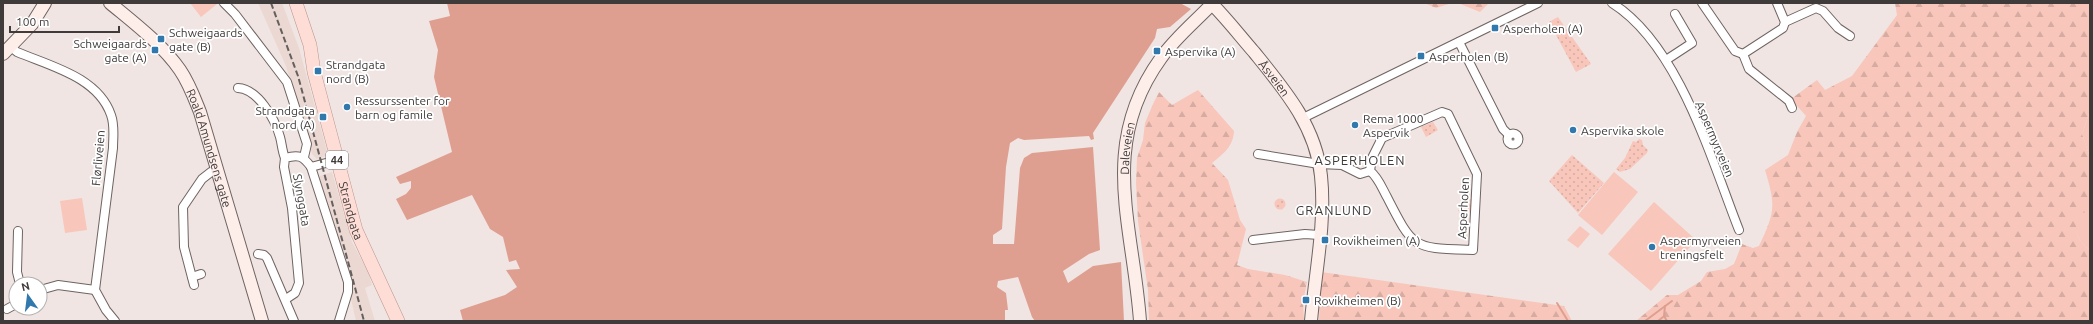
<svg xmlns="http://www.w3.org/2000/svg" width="2093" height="324" font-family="Ubuntu,sans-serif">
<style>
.built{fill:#ebd8d3}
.grass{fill:#f8c6ba}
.forest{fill:url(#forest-firs)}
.park{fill:url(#park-dots)}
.water{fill:#df9f90}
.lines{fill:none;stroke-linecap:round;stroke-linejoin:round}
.stream{stroke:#df9f90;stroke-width:2}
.street-casing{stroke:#6e6462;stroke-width:10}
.secondary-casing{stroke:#6e6462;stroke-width:14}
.primary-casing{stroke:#b9958d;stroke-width:14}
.street{stroke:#fff;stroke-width:8}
.secondary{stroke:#feeeea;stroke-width:12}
.primary{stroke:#fdddd5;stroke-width:13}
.rail{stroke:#65605e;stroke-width:2;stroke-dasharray:6 3;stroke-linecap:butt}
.poi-dot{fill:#3179ad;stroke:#fff;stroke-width:1.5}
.labels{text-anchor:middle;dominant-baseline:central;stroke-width:3.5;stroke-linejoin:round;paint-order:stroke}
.shield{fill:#fff;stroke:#797675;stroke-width:1}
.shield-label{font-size:11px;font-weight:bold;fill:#3f3b3a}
.poi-label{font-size:12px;fill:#3f3b3a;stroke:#fff;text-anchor:start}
.street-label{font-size:12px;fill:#3f3b3a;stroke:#fff}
.neighbourhood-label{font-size:13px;letter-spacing:1px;fill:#3f3b3a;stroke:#fff}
</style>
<defs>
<pattern id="forest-firs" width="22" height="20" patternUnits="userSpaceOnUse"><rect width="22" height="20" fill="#f8c6ba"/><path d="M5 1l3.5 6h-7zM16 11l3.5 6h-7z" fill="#d6aba1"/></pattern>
<pattern id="park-dots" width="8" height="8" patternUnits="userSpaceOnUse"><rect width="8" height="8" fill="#f8c6ba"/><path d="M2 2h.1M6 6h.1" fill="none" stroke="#d6aba1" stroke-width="1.8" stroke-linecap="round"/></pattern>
</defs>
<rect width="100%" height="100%" fill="#f0e5e2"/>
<g class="built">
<path d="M258 3H282L299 48 328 155 317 159 312 154 286 66Z"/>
<path d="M332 172 352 242 368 272 372 285 365 288 375 321H356L351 299 352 293 335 230 319 183 320 176Z"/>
</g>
<g class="grass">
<path d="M190 3H216L217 4 201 17Z"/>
<path d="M2090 111V157L2082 134Z"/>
<path d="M1614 172 1638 192 1602 235 1578 215Z"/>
<path d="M82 198 87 230 65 233 60 201Z"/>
<path d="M1654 202 1696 240 1651 291 1608 254Z"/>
<path d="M2086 211 2090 212V250C2076 240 2073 229 2078 213Z"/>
<path d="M1580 226 1590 234 1578 248 1567 240Z"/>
</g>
<g class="forest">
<path d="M1424 3H1452L1436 8Z"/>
<path d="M1458 3H1489L1480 12Z"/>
<path d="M1895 3H2090V111L2082 134 2090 157V212L2079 213C2073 229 2076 240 2090 250V321H1636L1667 295H1678L1701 281 1707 272 1725 269 1734 264 1742 244 1753 248 1759 246C1775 212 1776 206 1765 170L1788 155 1797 132 1806 116 1791 99 1817 80 1825 90 1852 76 1897 15Z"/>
<path d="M1198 90 1234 131C1233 147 1224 153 1212 163L1228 180 1240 220 1246 229 1237 265 1248 269 1285 275 1307 282 1303 302 1304 321H1149L1148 290 1138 221 1136 183 1137 158 1143 140 1145 123 1153 104 1159 92 1172 105Z"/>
<path d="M1321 272 1564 306 1572 321H1319Z"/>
</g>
<g class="park">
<path d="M1558 17 1591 64 1576 72 1549 22Z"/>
<path d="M1433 122 1438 130 1426 137 1421 127Z"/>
<path d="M1639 139 1642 140 1643 145 1648 150 1647 153 1630 169 1620 172 1616 169 1625 158 1633 141 1636 142Z"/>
<path d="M1572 155 1604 183 1578 213 1549 181Z"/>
<circle cx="1280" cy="204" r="5.5"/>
<path d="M1464 199H1472V212L1458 211 1463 206Z"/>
</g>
<path class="water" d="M447 3H1180L1191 9 1170 27 1157 29 1155 38 1093 133 1094 139 1091 140 1089 136 1024 140 1018 138 1010 143 1006 167 1002 229 993 235V244H1014L1020 168 1024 158 1032 153 1093 147 1100 250 1089 254 1063 271 1068 283 1093 266 1121 262 1124 321H1035L1032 317 1018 277 998 281 997 287 1006 293 1008 310H1005V321H463L460 310 505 295 517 287 506 270 520 269 516 260 509 262 503 237 490 229 472 195 407 220 396 199 406 194 411 188V181L400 184 396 177 452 152 434 77 438 50 429 21 450 16Z"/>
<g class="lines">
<g class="stream">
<path d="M1557 303 1568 321"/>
<path d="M1665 306 1664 316 1667 321"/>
<path d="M1645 321 1672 301"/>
<path d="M1658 321 1663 317"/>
</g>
<defs>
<g id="street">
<path d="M224 3 235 14 287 82 307 144 304 157"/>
<path d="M1612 3C1679 45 1711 159 1739 230"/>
<path d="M1702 3 1735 51 1743 54 1783 28 1785 22 1777 3"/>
<path d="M1785 22 1816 8 1823 11 1838 28 1850 36"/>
<path d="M1459 42 1503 129 1509 135"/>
<path d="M11 47 17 52C50 66 98 77 111 115 115 126 113 137 113 148L95 290 106 310 115 321"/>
<path d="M1743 54 1749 69 1789 101 1792 108"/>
<path d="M1666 60 1692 43 1675 14"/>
<path d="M238 88C258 89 275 119 280 137 282 144 282 151 285 158"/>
<path d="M1442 112 1448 114 1477 174 1473 250C1413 248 1414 250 1387 197 1382 188 1378 177 1370 171L1372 158 1382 138Z"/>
<path d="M1303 118 1538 3"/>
<circle cx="1513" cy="139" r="5.5"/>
<path d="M1258 154 1319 164 1342 165 1360 174 1370 171"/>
<path d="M311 167 348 282V292L339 321"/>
<path d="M18 231 17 272 20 284"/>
<path d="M1253 240 1305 234 1319 235"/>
<path d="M258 254 264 255 267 258 294 321"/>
<path d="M192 277 201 274"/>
<path d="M194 285 184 247 183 207 202 179 211 172 217 171"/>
<path d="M40 290 58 285 95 290"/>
<path d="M286 299 295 293 299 283 292 208 284 167 285 158C299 154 303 156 311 167L337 160"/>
<path d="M7 309 16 304"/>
</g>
<g id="secondary">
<path id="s1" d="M110 3C134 23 162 44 180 70 189 83 194 97 200 112L262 321"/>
<path id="s2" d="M1212 4C1227 19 1240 36 1254 52 1284 89 1316 126 1321 176 1326 223 1315 274 1311 321"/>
<path d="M3 54 32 24 45 3"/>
<path id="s3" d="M1140 321C1133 224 1098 145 1161 58 1176 37 1196 21 1213 3"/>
</g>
<g id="primary">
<path id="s4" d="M296 3 310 45 314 72 356 230 398 321"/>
</g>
</defs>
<use href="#street" class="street-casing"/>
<use href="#secondary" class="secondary-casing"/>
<use href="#primary" class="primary-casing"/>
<use href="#street" class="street"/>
<use href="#secondary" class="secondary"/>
<use href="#primary" class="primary"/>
<path class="rail" d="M271 3 298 76 364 321"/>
</g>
<g class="poi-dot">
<rect x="1491" y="24" width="8" height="8" rx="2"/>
<rect x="157" y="35" width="8" height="8" rx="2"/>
<rect x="151" y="46" width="8" height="8" rx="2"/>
<rect x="1153" y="47" width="8" height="8" rx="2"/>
<rect x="1417" y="52" width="8" height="8" rx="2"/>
<rect x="314" y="67" width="8" height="8" rx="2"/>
<circle cx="347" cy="107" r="4"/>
<rect x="319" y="113" width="8" height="8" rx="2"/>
<circle cx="1355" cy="125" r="4"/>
<circle cx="1573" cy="130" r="4"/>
<rect x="1321" y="236" width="8" height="8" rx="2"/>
<circle cx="1652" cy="247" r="4"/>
<rect x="1302" y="296" width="8" height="8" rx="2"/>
</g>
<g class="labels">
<rect class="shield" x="326" y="151" width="22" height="18" rx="3"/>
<g class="shield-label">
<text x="337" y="160">44</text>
</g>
<g class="poi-label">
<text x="1503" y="28">Asperholen (A)</text>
<text x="169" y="32">Schweigaards<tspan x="169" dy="14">gate (B)</tspan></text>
<text x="147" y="43" text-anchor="end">Schweigaards<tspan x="147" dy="14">gate (A)</tspan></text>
<text x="1165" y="51">Aspervika (A)</text>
<text x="1429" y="56">Asperholen (B)</text>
<text x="326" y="64">Strandgata<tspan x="326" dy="14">nord (B)</tspan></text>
<text x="355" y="100">Ressurssenter for<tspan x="355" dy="14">barn og famile</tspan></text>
<text x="315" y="110" text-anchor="end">Strandgata<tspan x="315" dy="14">nord (A)</tspan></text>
<text x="1363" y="118">Rema 1000<tspan x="1363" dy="14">Aspervik</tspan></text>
<text x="1581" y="130">Aspervika skole</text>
<text x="1333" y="240">Rovikheimen (A)</text>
<text x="1660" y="240">Aspermyrveien<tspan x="1660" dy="14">treningsfelt</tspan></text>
<text x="1314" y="300">Rovikheimen (B)</text>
</g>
<g class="street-label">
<text stroke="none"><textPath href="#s2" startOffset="97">Åsveien</textPath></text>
<text transform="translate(1715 139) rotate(67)">Aspermyrveien</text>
<text stroke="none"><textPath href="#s3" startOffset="174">Daleveien</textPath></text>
<text stroke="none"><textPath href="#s1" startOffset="181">Roald Amundsens gate</textPath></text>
<text transform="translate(98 158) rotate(-85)">Flørliveien</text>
<text transform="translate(302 200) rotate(80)">Slynggata</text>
<text transform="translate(1463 208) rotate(-87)">Asperholen</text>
<text stroke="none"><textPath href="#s4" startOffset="215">Strandgata</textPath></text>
</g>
<g class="neighbourhood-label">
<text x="1360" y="160">ASPERHOLEN</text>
<text x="1334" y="210">GRANLUND</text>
</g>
</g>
<rect width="2093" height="324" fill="none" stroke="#3f3b3a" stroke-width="8"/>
<g transform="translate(28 296) rotate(346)"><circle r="19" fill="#ffffff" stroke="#b2b1b0"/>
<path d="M0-3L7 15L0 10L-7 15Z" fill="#3179ad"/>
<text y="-6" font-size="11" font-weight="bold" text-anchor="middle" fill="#3f3b3a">N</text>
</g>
<path d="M10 26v6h109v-6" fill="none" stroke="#3f3b3a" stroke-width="2"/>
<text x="16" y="26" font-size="12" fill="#3f3b3a" stroke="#ffffff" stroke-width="3" paint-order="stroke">100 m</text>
</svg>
